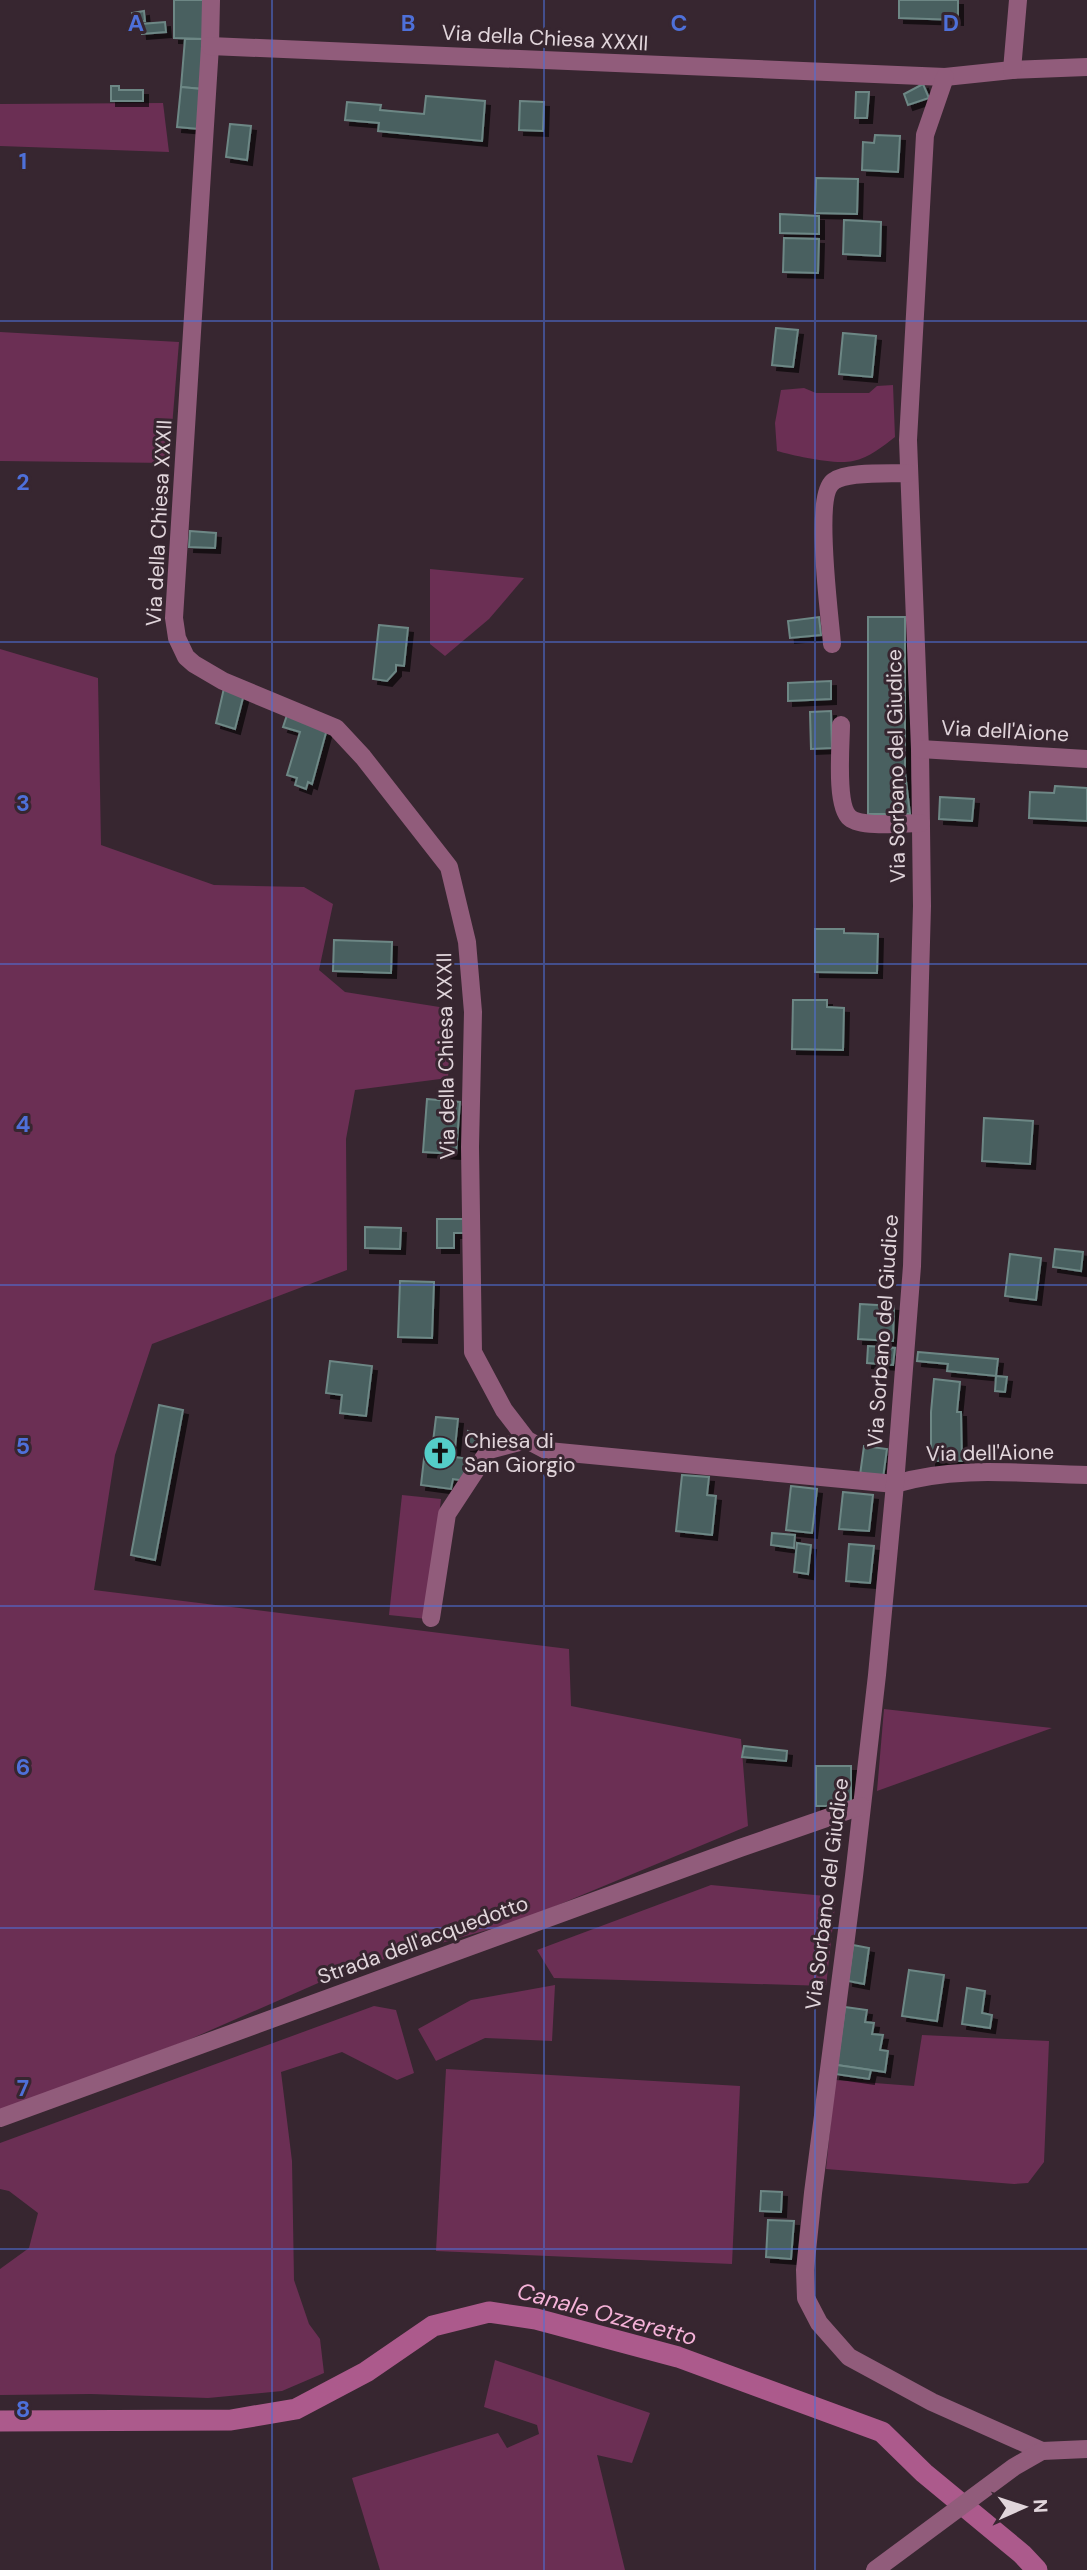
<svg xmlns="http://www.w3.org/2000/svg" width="1087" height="2570" font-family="'DM Sans',sans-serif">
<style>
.green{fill:#6b2f54}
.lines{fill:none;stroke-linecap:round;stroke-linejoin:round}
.canal{stroke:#ac5a8c;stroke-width:21}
.building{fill:#486160;stroke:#6d8785;stroke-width:2;filter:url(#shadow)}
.minor{stroke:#915c7b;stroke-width:18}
.grid{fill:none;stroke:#4e70d9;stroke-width:2;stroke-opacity:0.55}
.labels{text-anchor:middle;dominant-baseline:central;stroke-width:6;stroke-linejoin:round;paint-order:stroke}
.street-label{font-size:21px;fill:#e1d5db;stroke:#372630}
.poi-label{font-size:21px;fill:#e1d5db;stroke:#372630;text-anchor:start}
.water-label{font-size:23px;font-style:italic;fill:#f5b2d8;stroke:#372630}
.grid-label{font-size:23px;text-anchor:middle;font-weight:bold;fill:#4e70d9;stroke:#372630;stroke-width:6;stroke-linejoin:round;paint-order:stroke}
</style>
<defs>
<filter id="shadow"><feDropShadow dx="5" dy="5" stdDeviation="0" flood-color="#0009"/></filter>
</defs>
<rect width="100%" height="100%" fill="#372630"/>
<g class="green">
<path d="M163 103 169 152 0 146V104Z"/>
<path d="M0 332 179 342 169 463 0 461Z"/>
<path d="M893 385 895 437C883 446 869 458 853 461 834 465 796 456 777 451L775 423 781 390 804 388 816 393H869L877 386Z"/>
<path d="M430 569 524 578 489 619 445 656 430 644Z"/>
<path d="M0 649 98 678 101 845 214 885 304 887 333 904 319 970 345 992 452 1009 448 1078 355 1090 346 1139 347 1270 152 1344 115 1455 94 1590 569 1649 571 1706 741 1739 748 1826 522 1920 350 1969 186 2041 0 2110Z"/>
<path d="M402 1495 441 1499 427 1619 389 1615Z"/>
<path d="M884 1709 1052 1728 877 1791Z"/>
<path d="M711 1885 836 1897 826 1986 554 1978 537 1950Z"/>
<path d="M555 1985 552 2041 485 2038 436 2061 418 2029 471 2000Z"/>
<path d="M374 2006 396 2010 414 2073 397 2080 342 2052 281 2072 292 2161 294 2280 309 2324 320 2339 324 2373 282 2391 208 2398 91 2394 0 2395V2269L29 2248 38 2213 9 2191 0 2189V2143Z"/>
<path d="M922 2035 1049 2041 1044 2162 1028 2183 1014 2184 826 2169 835 2080 914 2086Z"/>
<path d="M446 2069 740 2086 732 2264 436 2251Z"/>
<path d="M495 2360 650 2413 632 2463 597 2455 625 2570H380L352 2478 498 2433 507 2448 539 2434 537 2425 484 2407Z"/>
</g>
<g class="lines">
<path class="canal" d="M0 2421 231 2420 296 2409 366 2372 433 2326 489 2312 536 2319 678 2357 882 2432 924 2473 1022 2554 1037 2570"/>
</g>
<g class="building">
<path d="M174 0H205V39L174 38Z"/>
<path d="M899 0H958V20L899 18Z"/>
<path d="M144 11 145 21 133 22 132 13Z"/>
<path d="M165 22 166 32 142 34 141 24Z"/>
<path d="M185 39H205L202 89 181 87Z"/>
<path d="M923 84 929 98 908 105 904 94Z"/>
<path d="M111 86H119V90H143V101H111Z"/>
<path d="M181 87 202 89 199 129 177 127Z"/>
<path d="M856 92H869L867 118H855Z"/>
<path d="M426 96 485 101 482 141 378 131 379 123 345 120 347 102 381 105 380 110 424 114Z"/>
<path d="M520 101 544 102 543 131 519 130Z"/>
<path d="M230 124 251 126 247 160 226 157Z"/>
<path d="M875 135 900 136 898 172 862 170 863 142 874 143Z"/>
<path d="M816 178 858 179 857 214 815 213Z"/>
<path d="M780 214 819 216V234L780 233Z"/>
<path d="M844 220 881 222 880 256 843 254Z"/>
<path d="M784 238 819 239 818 273 783 272Z"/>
<path d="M776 328 798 330 793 367 772 365Z"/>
<path d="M843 333 876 336 872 377 839 374Z"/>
<path d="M190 531 216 533 215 548 189 547Z"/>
<path d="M819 617 821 635 790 638 788 621Z"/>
<path d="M868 617H905V773L910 814H868Z"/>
<path d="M379 625 408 628 404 666 396 665V671L387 681 373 679Z"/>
<path d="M831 681V699L788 701V683Z"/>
<path d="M224 688 244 694 235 729 216 723Z"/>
<path d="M831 711 832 748 811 749 810 712Z"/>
<path d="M287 715 327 729 312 784 308 782 306 789 295 785 297 778 287 775 300 732 283 727Z"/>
<path d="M1055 786 1087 788V821L1029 818 1030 792 1054 793Z"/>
<path d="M940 797 974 799 972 821 939 819Z"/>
<path d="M815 929H844V933L878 934 877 973 815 972Z"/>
<path d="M334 940 392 942 391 973 333 971Z"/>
<path d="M793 1000H827V1007L844 1008 843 1050 792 1049Z"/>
<path d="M427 1099 460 1102 456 1154 423 1152Z"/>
<path d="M984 1118 1033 1121 1030 1164 982 1161Z"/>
<path d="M437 1219H467V1233H454V1248H437Z"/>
<path d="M365 1227 401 1228 400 1249 365 1248Z"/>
<path d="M1055 1249 1083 1252 1081 1271 1053 1267Z"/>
<path d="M1010 1254 1041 1258 1036 1300 1005 1296Z"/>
<path d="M400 1281 434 1282 432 1338 398 1337Z"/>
<path d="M860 1304 894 1306 893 1341 858 1339Z"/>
<path d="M868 1346 895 1348 893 1365 867 1363Z"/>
<path d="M918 1352 998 1359 996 1376 947 1371 948 1364 917 1361Z"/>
<path d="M330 1361 372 1366 366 1416 340 1413 342 1395 326 1393Z"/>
<path d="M996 1376 1007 1377 1005 1392 995 1391Z"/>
<path d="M934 1379 960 1382 957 1412H961L962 1461H931V1412Z"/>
<path d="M159 1405 183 1410 155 1560 131 1555Z"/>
<path d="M436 1417 458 1419 454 1457 470 1459 467 1481 453 1479 451 1489 421 1485 425 1450H432Z"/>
<path d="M468 1431 479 1433 478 1448 466 1446Z"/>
<path d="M864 1446 887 1449 883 1478 860 1475Z"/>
<path d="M682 1475 709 1477 707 1495 716 1496 712 1535 676 1531Z"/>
<path d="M791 1486 817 1489 812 1533 786 1530Z"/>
<path d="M843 1492 873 1495 869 1531 839 1529Z"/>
<path d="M772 1533 795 1535 794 1548 771 1545Z"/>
<path d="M797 1543 811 1545 808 1574 794 1572Z"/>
<path d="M849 1544 874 1546 870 1583 846 1581Z"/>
<path d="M744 1746 787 1751 786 1761 742 1757Z"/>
<rect x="816" y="1766" width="35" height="40"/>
<path d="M853 1945 869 1948 864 1984 848 1981Z"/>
<path d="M909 1970 944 1975 937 2021 902 2016Z"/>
<path d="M967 1988 985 1991 982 2013 992 2015 990 2028 962 2024Z"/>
<path d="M845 2007 867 2010 865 2022 874 2023 872 2034 883 2035 880 2050 888 2051 885 2072 837 2065Z"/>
<path d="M837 2065 871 2070 869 2079 835 2074Z"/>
<path d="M761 2191 782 2192 781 2212 760 2211Z"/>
<path d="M768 2220 794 2221 791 2259 766 2257Z"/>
</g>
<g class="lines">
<g class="minor">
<path d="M211 0 210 46 174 618 177 638 186 657 194 664 223 681 336 728 363 757 449 867 467 942 473 1012 470 1147 473 1352 504 1410 527 1440 548 1451 895 1484C956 1465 1024 1474 1087 1475"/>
<path d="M210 46 945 77 1012 70 1087 67"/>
<path d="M1012 70 1018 0"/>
<path d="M945 77 925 135 908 440 920 749 922 906 912 1266 895 1484 877 1675 854 1876 813 2193 805 2270 806 2298 819 2323 849 2357 932 2402 1042 2451"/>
<path d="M832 644C830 617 813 494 834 481 848 471 890 474 908 473"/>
<path d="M841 725C841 744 835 806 850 818 862 828 905 823 921 823"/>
<path d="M920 749 1087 759"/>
<path d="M431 1618 447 1514 489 1450 527 1440"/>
<path d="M0 2118 740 1848 861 1806"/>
<path d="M875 2570 1014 2467 1042 2451 1087 2449"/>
</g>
</g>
<path class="grid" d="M272 0V2570M544 0V2570M815 0V2570M0 321H1087M0 642H1087M0 964H1087M0 1285H1087M0 1606H1087M0 1928H1087M0 2249H1087"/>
<defs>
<symbol id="church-disc" viewBox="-11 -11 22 22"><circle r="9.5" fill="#54cdc8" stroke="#372630"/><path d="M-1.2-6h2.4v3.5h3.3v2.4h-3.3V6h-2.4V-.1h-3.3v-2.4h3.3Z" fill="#111"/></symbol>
</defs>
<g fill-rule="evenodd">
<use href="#church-disc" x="421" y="1434" width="38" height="38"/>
</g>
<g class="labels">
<g class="street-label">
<text transform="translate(545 38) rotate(3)">Via della Chiesa XXXII</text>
<text transform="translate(159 523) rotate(-87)">Via della Chiesa XXXII</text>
<text transform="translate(1005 731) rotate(3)">Via dell'Aione</text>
<text transform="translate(896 766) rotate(-91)">Via Sorbano del Giudice</text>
<text transform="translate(446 1056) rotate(-91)">Via della Chiesa XXXII</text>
<text transform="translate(883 1331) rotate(-86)">Via Sorbano del Giudice</text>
<text transform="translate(990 1453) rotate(-1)">Via dell'Aione</text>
<text transform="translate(827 1894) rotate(-83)">Via Sorbano del Giudice</text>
<text transform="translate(423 1940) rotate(-20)">Strada dell'acquedotto</text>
</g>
<g class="poi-label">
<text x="464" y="1441">Chiesa di<tspan x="464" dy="24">San Giorgio</tspan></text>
</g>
<g class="water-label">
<text transform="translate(607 2314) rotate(15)">Canale Ozzeretto</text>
</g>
</g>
<g class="grid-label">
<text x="136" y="31">A</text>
<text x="408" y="31">B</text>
<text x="679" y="31">C</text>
<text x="951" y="31">D</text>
<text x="23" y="169">1</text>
<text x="23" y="490">2</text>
<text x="23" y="811">3</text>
<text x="23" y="1132">4</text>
<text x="23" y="1454">5</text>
<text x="23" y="1775">6</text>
<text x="23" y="2096">7</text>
<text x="23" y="2417">8</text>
</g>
<g transform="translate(1024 2507) rotate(87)" stroke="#372630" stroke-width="5" paint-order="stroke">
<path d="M0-5L12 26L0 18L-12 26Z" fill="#e1d5db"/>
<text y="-10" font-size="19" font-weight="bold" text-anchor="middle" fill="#e1d5db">N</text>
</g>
</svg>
